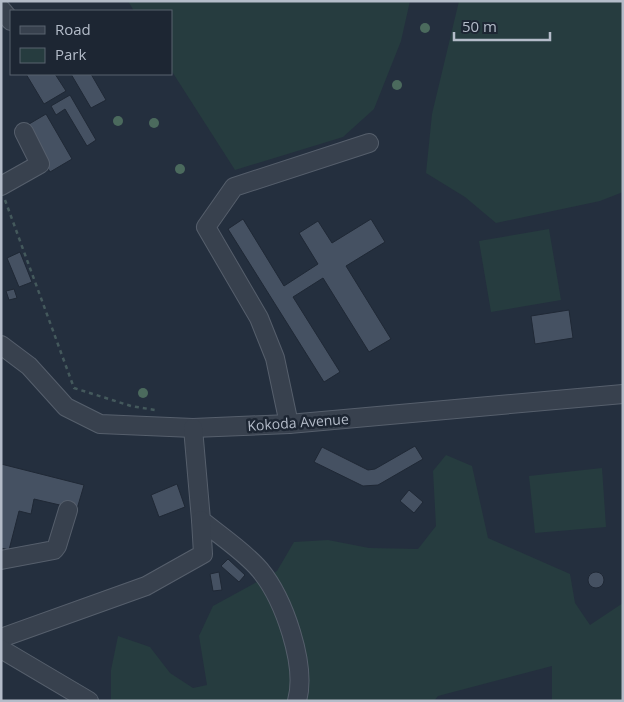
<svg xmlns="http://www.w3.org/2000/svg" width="624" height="702" font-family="'Open Sans',sans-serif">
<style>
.green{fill:#263c3f}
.building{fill:#455162;stroke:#1f2835}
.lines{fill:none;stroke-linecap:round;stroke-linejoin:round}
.minor-casing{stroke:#565f6c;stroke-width:20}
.path{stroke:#44595c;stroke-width:2.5;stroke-dasharray:4 4;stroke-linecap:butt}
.minor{stroke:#38414e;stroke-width:18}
.tree{fill:#4b6a5d}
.labels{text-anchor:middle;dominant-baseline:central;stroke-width:5;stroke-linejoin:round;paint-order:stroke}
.street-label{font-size:14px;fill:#b4bcc9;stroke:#1d2633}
</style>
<rect width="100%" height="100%" fill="#242f3e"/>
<g class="green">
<path d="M128 1H410L401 41 374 109 343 137 235 170 171 70V11H134Z"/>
<path d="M459 1H623V192L600 201 496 223 465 197 426 173 432 114Z"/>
<path d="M549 229 561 300 491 312 479 241Z"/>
<path d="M446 455 472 466 488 538 570 574 575 603 590 625 623 603V701H552V666L438 696 434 701H111V670L118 636 150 647 170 673 193 688 207 685 199 636 213 606 277 571 294 542 328 540 369 548 418 549 436 526 433 471Z"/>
<path d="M602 468 606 527 535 533 529 476Z"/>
</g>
<g class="building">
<path d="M26 74H55L66 91 44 104Z"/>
<path d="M71 74H91L106 100 91 108Z"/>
<path d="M70 95 96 140 87 146 65 109 56 115 51 106Z"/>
<path d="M46 114 72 159 50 172 24 127Z"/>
<path d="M243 219 284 286 318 264 299 233 318 221 332 243 371 219 385 242 346 266 391 339 369 352 323 278 293 297 340 372 324 382 228 229Z"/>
<path d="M20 252 32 282 19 287 7 258Z"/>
<path d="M14 289 17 298 9 300 6 291Z"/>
<path d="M569 310 573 338 535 344 531 316Z"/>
<path d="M415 446 423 459 378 485 363 486 314 462 322 447 368 470 375 469Z"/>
<path d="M1 464 84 485 77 509 34 499 31 514 19 511 9 550 1 548Z"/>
<path d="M177 484 185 507 159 517 151 495Z"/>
<path d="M409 490 423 502 414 513 400 501Z"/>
<path d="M228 559 245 575 239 582 221 566Z"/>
<circle cx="596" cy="580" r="8"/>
<path d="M219 572 222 590 213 591 210 574Z"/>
</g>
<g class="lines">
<defs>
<g id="minor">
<path d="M1 9 11 21"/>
<path d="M1 186 40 164 24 132"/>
<path d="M1 345 29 366 66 407 100 424 193 428 289 424 623 394"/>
<path d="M289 424 275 358 259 318 206 227 234 187 369 143"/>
<path d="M193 428 201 520C219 535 245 552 260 570 284 599 307 665 297 701"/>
<path d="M1 560 54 550 57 546 68 510"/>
<path d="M1 638 146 586 203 554 201 520"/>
<path d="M1 649 89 701"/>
</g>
</defs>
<use href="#minor" class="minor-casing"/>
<path class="path" d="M5 200 74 388 131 406 155 410"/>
<use href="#minor" class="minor"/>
</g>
<g class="tree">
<circle cx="425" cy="28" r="5"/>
<circle cx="397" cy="85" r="5"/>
<circle cx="118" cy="121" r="5"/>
<circle cx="154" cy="123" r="5"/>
<circle cx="180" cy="169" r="5"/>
<circle cx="143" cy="393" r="5"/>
</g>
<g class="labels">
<g class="street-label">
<text transform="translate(298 422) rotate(-4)">Kokoda Avenue</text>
</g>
</g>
<rect width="624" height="702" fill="none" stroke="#b4bcc9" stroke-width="5"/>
<rect x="10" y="10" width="162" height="65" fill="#1d2633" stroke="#59626f"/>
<rect x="20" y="26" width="25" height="8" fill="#38414e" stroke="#59626f"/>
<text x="55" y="35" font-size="15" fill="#b4bcc9">Road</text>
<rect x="20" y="48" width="25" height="15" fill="#263c3f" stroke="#59626f"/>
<text x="55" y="60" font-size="15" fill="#b4bcc9">Park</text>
<path d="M454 32v8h96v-8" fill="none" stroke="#b4bcc9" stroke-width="2.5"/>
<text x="462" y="32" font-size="15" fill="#b4bcc9" stroke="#1d2633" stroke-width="4" paint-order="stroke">50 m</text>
</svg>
